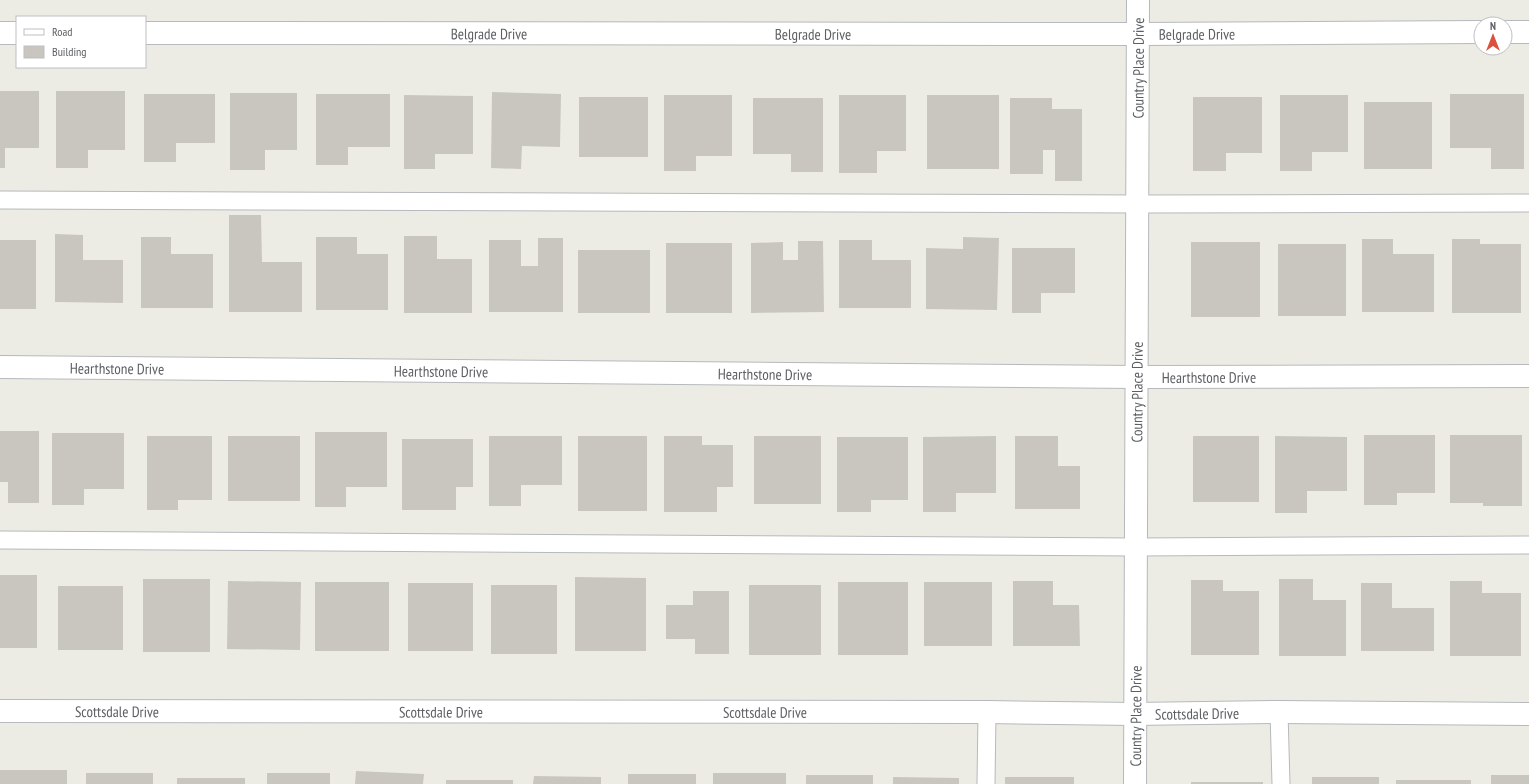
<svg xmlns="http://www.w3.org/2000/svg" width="1529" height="784" font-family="'PT Sans Narrow',sans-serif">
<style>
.building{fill:#c9c6c0}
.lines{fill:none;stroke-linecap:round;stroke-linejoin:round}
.lane-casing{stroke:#b6b9bd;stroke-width:19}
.street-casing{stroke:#b6b9bd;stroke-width:24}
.secondary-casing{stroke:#b5b8bd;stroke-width:24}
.lane{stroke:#fff;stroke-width:17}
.street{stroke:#fff;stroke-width:22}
.secondary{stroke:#fff;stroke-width:22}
.labels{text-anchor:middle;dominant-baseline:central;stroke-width:4;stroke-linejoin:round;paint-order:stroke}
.street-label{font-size:15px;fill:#5c5f63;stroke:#fff}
</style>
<rect width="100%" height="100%" fill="#edece4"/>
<g class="building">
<path d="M0 91H39V148H5V168H0Z"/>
<path d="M56 91H125V150H88V168H56Z"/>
<path d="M492 92 561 94 560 147 522 146 521 169 491 168Z"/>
<path d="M230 93H297V150H265V170H230Z"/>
<path d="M144 94H215V143H176V162H144Z"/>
<path d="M316 94H390V147H348V165H316Z"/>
<path d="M1450 94H1524V169H1491V148H1450Z"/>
<path d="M404 95 473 96V154H435V169H404Z"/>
<path d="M664 95H732V156H696V171H664Z"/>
<path d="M839 95H906V151H877V173H839Z"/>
<rect x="927" y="95" width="72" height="74"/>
<path d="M1280 95H1348V152H1312V171H1280Z"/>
<rect x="579" y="97" width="69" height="60"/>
<path d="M1193 97H1262V153H1226V171H1193Z"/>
<path d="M753 98H823V172H791V154H753Z"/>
<path d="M1010 98H1052V109H1082V181H1055V150H1043V174H1010Z"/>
<rect x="1364" y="102" width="68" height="67"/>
<path d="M229 215H261L262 262H302V312H229Z"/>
<path d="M55 234 83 235V260H123V303L55 302Z"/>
<path d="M404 236H437V259H472V313H404Z"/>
<path d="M141 237H171V254H213V308H141Z"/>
<path d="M316 237H357V254H388V310H316Z"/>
<path d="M963 237 999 238 997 310 926 309V248L963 249Z"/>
<path d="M538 238H563V312H489V240H521V266H538Z"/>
<path d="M1362 239H1393V254H1434V312H1362Z"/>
<path d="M1452 239H1480V244H1521V313H1452Z"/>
<rect x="0" y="240" width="36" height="69"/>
<path d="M839 240H872V260H911V308H839Z"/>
<path d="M798 241H823L824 312 751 313V243L783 242V260H798Z"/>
<rect x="1191" y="242" width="69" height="75"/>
<rect x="666" y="243" width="66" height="70"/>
<rect x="1278" y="244" width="68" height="72"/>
<path d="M1012 248H1075V293H1041V313H1012Z"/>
<rect x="578" y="250" width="72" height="63"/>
<path d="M0 431H39V503H8V482H0Z"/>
<path d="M315 432H387V487H346V507H315Z"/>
<path d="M52 433H124V489H84V505H52Z"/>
<path d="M1364 435H1435V493H1397V505H1364Z"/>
<path d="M1450 435H1522V506H1483V503H1450Z"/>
<path d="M147 436H212V500H178V510H147Z"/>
<rect x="228" y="436" width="72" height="65"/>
<path d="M489 436H562V485H521V506H489Z"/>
<rect x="578" y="436" width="69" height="75"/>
<path d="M664 436H702V445H733V487H717V512H664Z"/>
<rect x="754" y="436" width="67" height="68"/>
<path d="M996 436V493H956V512H923V437Z"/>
<path d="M1015 436H1058V466H1080V509H1015Z"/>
<rect x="1193" y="436" width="66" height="66"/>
<path d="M1275 436 1347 437V491H1307V513H1275Z"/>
<path d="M837 437H908V500H871V512H837Z"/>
<path d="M402 439H473V487H456V510H402Z"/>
<rect x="0" y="575" width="37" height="73"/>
<path d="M575 577 646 578V651H575Z"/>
<rect x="143" y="579" width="67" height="73"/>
<path d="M1279 579H1313V600H1346V656H1279Z"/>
<path d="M1191 580H1223V591H1259V655H1191Z"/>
<path d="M228 581 301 582 300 650 227 649Z"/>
<path d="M1013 581H1053V605H1079L1080 646H1013Z"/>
<path d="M1450 581H1482V593H1521V656H1450Z"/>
<rect x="315" y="582" width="74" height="69"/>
<rect x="838" y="582" width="70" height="73"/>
<rect x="924" y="582" width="68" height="64"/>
<rect x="408" y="583" width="65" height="68"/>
<path d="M1361 583H1392V608H1434V651H1361Z"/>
<rect x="491" y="585" width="66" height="69"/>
<rect x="749" y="585" width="72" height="70"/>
<rect x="58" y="586" width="65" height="64"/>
<path d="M693 591H729V654H695V639H666V605H693Z"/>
<rect x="0" y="770" width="67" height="14"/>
<path d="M356 771 424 774 423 784H355Z"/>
<rect x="86" y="773" width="67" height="11"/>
<rect x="267" y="773" width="63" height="11"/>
<rect x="713" y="773" width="73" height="11"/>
<rect x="628" y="774" width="68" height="10"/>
<rect x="806" y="775" width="67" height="9"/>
<rect x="1491" y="775" width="38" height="9"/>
<path d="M534 776 601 777V784H533Z"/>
<path d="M893 777 959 778V784H893Z"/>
<rect x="1005" y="777" width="69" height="7"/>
<rect x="1312" y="777" width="67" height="7"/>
<rect x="177" y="778" width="68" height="6"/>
<rect x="446" y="780" width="67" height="4"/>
<rect x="1396" y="780" width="75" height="4"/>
<rect x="1191" y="782" width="72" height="2"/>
</g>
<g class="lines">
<defs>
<g id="lane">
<path d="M0 200 1137 204 1529 203"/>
<path d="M0 540 1135 547 1529 545"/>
<path d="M1279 712 1281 784"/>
<path d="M986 784 987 712"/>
</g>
<g id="street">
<path d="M1505 32H1529"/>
<path d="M0 33H17"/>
<path id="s1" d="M145 33 1138 34 1481 32"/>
<path id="s2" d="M0 367 1137 377 1529 376"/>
<path id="s3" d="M0 711 987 712 1134 714 1279 712 1529 714"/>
</g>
<g id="secondary">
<path id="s4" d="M1135 784 1138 0"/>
</g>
</defs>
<use href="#lane" class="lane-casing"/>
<use href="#street" class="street-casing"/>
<use href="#secondary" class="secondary-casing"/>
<use href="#lane" class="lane"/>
<use href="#street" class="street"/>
<use href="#secondary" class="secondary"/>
</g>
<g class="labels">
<g class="street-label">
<text stroke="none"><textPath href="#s1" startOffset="344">Belgrade Drive</textPath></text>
<text stroke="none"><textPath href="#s1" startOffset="668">Belgrade Drive</textPath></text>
<text stroke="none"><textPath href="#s1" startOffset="1052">Belgrade Drive</textPath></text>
<text stroke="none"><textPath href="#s4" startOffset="716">Country Place Drive</textPath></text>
<text stroke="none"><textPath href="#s2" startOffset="117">Hearthstone Drive</textPath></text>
<text stroke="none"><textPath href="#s2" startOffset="441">Hearthstone Drive</textPath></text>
<text stroke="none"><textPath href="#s2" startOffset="765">Hearthstone Drive</textPath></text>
<text stroke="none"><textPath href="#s2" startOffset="1209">Hearthstone Drive</textPath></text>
<text stroke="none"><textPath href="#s4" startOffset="392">Country Place Drive</textPath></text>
<text stroke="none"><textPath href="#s3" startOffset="117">Scottsdale Drive</textPath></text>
<text stroke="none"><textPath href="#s3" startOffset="441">Scottsdale Drive</textPath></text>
<text stroke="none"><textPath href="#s3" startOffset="765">Scottsdale Drive</textPath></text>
<text stroke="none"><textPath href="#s3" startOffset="1197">Scottsdale Drive</textPath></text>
<text stroke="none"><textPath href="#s4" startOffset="68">Country Place Drive</textPath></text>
</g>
</g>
<rect x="16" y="16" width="130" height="52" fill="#ffffff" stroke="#bebfc1"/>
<rect x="24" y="29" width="20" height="6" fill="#ffffff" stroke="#bebfc1"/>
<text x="52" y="36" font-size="12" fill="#5c5f63">Road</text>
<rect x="24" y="46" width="20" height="12" fill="#c9c6c0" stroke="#bebfc1"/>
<text x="52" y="56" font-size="12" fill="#5c5f63">Building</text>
<g transform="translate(1493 36)"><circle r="19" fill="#ffffff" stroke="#bebfc1"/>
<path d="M0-3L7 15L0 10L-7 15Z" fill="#da523d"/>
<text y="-6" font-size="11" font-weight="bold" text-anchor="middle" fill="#5c5f63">N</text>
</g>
</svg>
